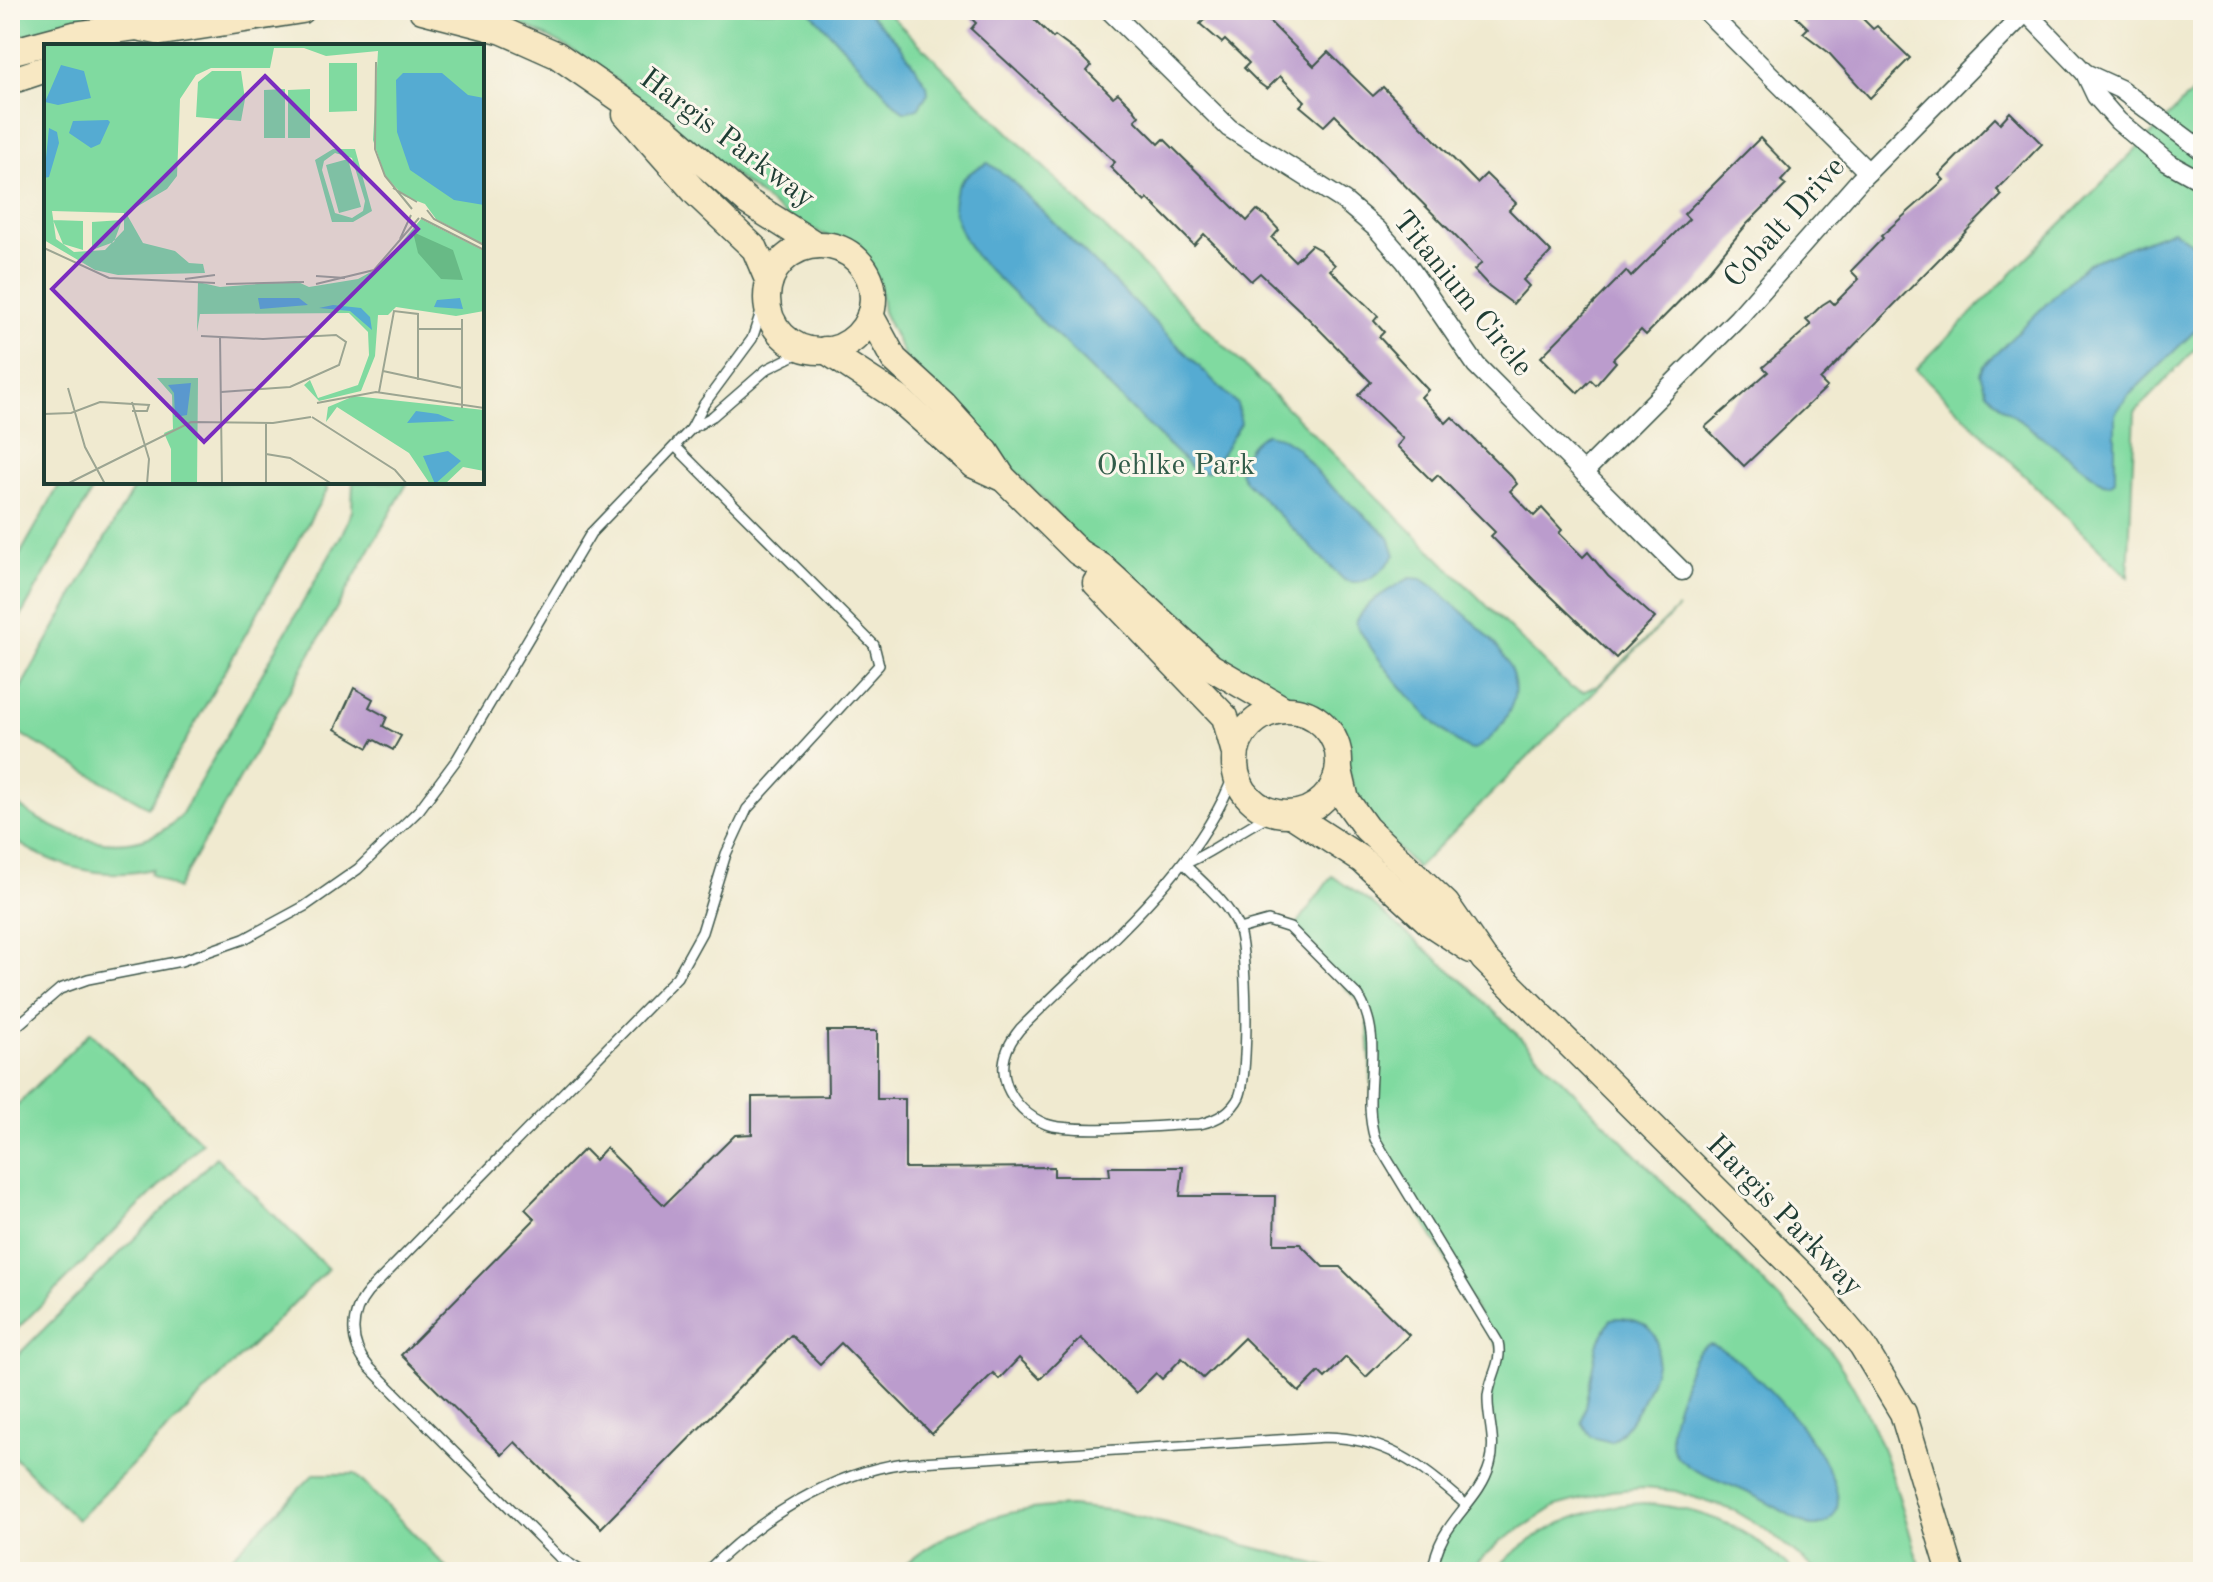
<svg xmlns="http://www.w3.org/2000/svg" width="2213" height="1582" font-family="'Old Standard TT',serif">
<style>
.green{fill:#80daa0;stroke:#508c6a;stroke-width:2}
.water{fill:#55abd2;stroke:#3a7483;stroke-width:2}
.building{fill:#bb9ccd}
.lines{fill:none;stroke-linecap:round;stroke-linejoin:round}
.lane-casing{stroke:#3e574b;stroke-width:12}
.street-casing{stroke:#3e574b;stroke-width:21}
.secondary-casing{stroke:#3e574b;stroke-width:29}
.lane{stroke:#fff;stroke-width:9}
.street{stroke:#fff;stroke-width:18}
.secondary{stroke:#f8e8c3;stroke-width:26}
.labels{text-anchor:middle;dominant-baseline:central;stroke-width:6;stroke-linejoin:round;paint-order:stroke}
.street-label{font-size:30px;fill:#1f3d34;stroke:#fbf7ec}
.park-label{font-size:30px;fill:#325c4a;stroke:#fbf7ec}
.inset-road{fill:none;stroke:#9ca592;stroke-width:2}
.view{fill:#7b2cbf;fill-opacity:0.15;stroke:#7b2cbf;stroke-width:4}
.inset-edge{fill:none;stroke:#1f3d34;stroke-width:4}
</style>
<rect width="100%" height="100%" fill="#fbf7ec"/>
<filter id="ink" filterUnits="userSpaceOnUse"><feTurbulence type="fractalNoise" baseFrequency=".0125" numOctaves="2"/><feDisplacementMap in="SourceGraphic" scale="16" xChannelSelector="R" yChannelSelector="G"/><feConvolveMatrix kernelMatrix="1 2 1 2 8 2 1 2 1" color-interpolation-filters="sRGB"/></filter>
<filter id="wash" filterUnits="userSpaceOnUse"><feTurbulence type="fractalNoise" baseFrequency=".006" numOctaves="4" result="noise"/><feDisplacementMap in="SourceGraphic" scale="32" xChannelSelector="R" yChannelSelector="G"/><feGaussianBlur stdDeviation="1.8" result="paint"/><feColorMatrix in="noise" values="0 0 0 0 0 0 0 0 0 0 0 0 0 0 0 0 0 1.4 0 .05"/><feComposite in="paint" operator="in"/></filter>
<g filter="url(#wash)">
<rect width="100%" height="100%" fill="#f0ead0"/>
<g class="green">
<path d="M10 10H233L10 47Z"/>
<path d="M481 10H885L1569 687 1583 692 1600 684 1678 608 1417 868 1362 813 1349 773 1345 744 1329 719 1222 664 1101 559 907 361 883 312 879 281 866 258 851 246 792 221 615 79 573 50 526 26Z"/>
<path d="M2203 82V341L2135 412 2128 577 1916 369Z"/>
<path d="M61 482H97L10 635V572Z"/>
<path d="M137 482H317L328 488 148 807 10 728V707Z"/>
<path d="M353 482H408L177 889 150 874 152 869C103 881 50 866 10 837V798C55 838 131 865 180 817L342 534 352 511Z"/>
<path d="M1332 876 1370 902 1472 989 1828 1348C1879 1417 1898 1491 1921 1572H1818L1767 1530 1735 1511 1675 1491 1644 1488 1611 1491 1556 1506 1500 1542 1468 1572H1433L1438 1547 1490 1464 1489 1404 1499 1349 1375 1139 1367 1011 1293 930Z"/>
<path d="M90 1032 202 1143 10 1336V1112Z"/>
<path d="M216 1157 328 1269 77 1520 10 1453V1363Z"/>
<path d="M314 1474H355L451 1572H217Z"/>
<path d="M1644 1503C1709 1510 1747 1527 1794 1572H1492C1537 1529 1582 1507 1644 1503Z"/>
<path d="M1071 1506 1117 1511 1346 1572H897C946 1526 1005 1507 1071 1506Z"/>
</g>
<g class="water">
<path d="M809 10H865L898 42 927 85 928 93 918 108 905 112 898 107Z"/>
<path d="M988 163 1010 179 1237 404 1241 423 1212 469 1206 473 1193 469 976 257C951 221 937 184 988 163Z"/>
<path d="M2173 230 2203 251V323L2127 397 2115 414V480L2110 484 2103 483 2001 406 1987 392 1980 374 1983 366 2088 263Z"/>
<path d="M1266 434 1280 437 1297 448 1323 479 1389 537 1395 555C1383 571 1366 588 1344 580L1245 481 1240 472C1244 455 1249 441 1266 434Z"/>
<path d="M1410 578 1422 579 1435 588C1466 618 1533 661 1510 709 1501 729 1492 739 1474 750 1448 749 1365 648 1356 622 1367 600 1390 589 1410 578Z"/>
<path d="M1618 1318C1629 1318 1644 1322 1652 1331 1672 1356 1633 1427 1611 1442L1591 1437 1582 1422 1597 1345 1611 1319Z"/>
<path d="M1710 1344C1746 1354 1860 1478 1834 1515 1828 1524 1818 1528 1807 1525 1784 1512 1760 1497 1735 1487 1676 1463 1656 1460 1682 1390 1688 1373 1691 1349 1710 1344Z"/>
</g>
<g id="blocks">
<g class="building">
<path d="M963 10H1025L1053 38 1055 36 1078 53 1091 66 1087 71 1113 97 1118 93 1133 108 1139 116 1135 120 1159 144 1164 139 1247 221 1257 210 1266 216 1279 230 1272 238 1295 261 1311 245 1320 250 1335 265 1330 270 1378 316 1374 321 1384 332 1379 337 1428 390 1421 397 1446 423 1452 417 1511 476 1517 484 1510 491 1534 516 1542 508 1562 530 1559 533 1583 557 1588 552 1608 576 1655 618 1616 658 1534 580 1491 536 1495 532 1438 475 1432 481 1397 446 1403 439 1358 395 1371 382 1308 318 1260 273 1251 281 1204 234 1194 245 1148 199 1145 202 1110 167 1115 162 971 29 976 23Z"/>
<path d="M1214 10H1258L1314 66 1328 52 1373 96 1383 87 1477 183 1486 174 1516 203 1509 210 1551 252 1523 280 1529 286 1513 304 1489 286 1474 270 1482 263 1335 115 1324 126 1300 106 1305 101 1280 76 1267 89 1259 83 1244 68 1249 63 1225 40 1222 43 1200 24Z"/>
<path d="M1789 10H1854L1873 29 1877 26 1910 58 1870 98 1828 52 1803 33 1808 28Z"/>
<path d="M2010 112 2042 144 1997 190 2002 195 1820 380 1827 387 1744 466 1705 427 1768 372 1763 367 1811 325 1806 320 1822 305 1830 300 1834 304 1859 279 1851 271 1883 238 1881 236 1944 180 1939 175 1995 118 2000 123Z"/>
<path d="M1760 138 1791 170 1781 181 1786 185 1747 224 1705 275 1646 335 1641 330 1613 359 1616 362 1596 385 1591 380 1578 393 1541 357 1626 271 1631 277 1689 219 1684 214Z"/>
<path d="M354 688 373 699 369 707 387 717 383 726 401 736 393 750 373 739 368 748 335 729Z"/>
<path d="M827 1031H877V1099H905V1168L1054 1167V1176H1110L1109 1167H1183L1180 1196H1275L1274 1244H1300L1323 1267H1340L1409 1335 1366 1377 1346 1357 1325 1378 1319 1372 1299 1392 1244 1338 1203 1378 1182 1358 1162 1379 1156 1373 1136 1393 1081 1338 1040 1379 1019 1358 999 1379 993 1373 932 1434 841 1343 820 1364 791 1335 601 1528 515 1442 502 1455 401 1355 535 1219 525 1209 584 1149 595 1160 606 1148 664 1205 735 1135 752 1134V1097L828 1096Z"/>
</g>
</g>
</g>
<g filter="url(#ink)">
<use href="#blocks" fill-opacity="0" stroke="#3e574b" stroke-width="2"/>
<g class="lines">
<defs>
<g id="lane">
<path d="M691 429 704 404 752 339 767 294"/>
<path d="M1184 864C1202 882 1226 901 1237 925 1248 947 1249 1075 1239 1097 1231 1113 1217 1120 1200 1124 1165 1125 1074 1134 1046 1124 1028 1117 1014 1103 1007 1086 999 1064 1006 1046 1020 1029 1093 955 1201 870 1235 771"/>
<path d="M1184 864C1217 851 1242 827 1275 813"/>
<path d="M1239 929 1268 921 1290 928 1359 997C1386 1042 1360 1092 1375 1139L1498 1342C1503 1362 1490 1377 1488 1396 1487 1420 1497 1440 1490 1464 1478 1506 1437 1522 1433 1572"/>
<path d="M10 1032 60 989 88 979 181 961 244 939 305 906 358 869 419 810 457 759 591 533 691 429 713 416 767 369 807 349"/>
<path d="M583 1572 559 1557 369 1367C349 1344 349 1315 368 1292L677 977 702 932 726 854 747 809 879 665 874 645 675 446"/>
<path d="M706 1572C759 1519 828 1474 904 1463L1326 1437C1385 1438 1422 1465 1465 1504"/>
</g>
<g id="street">
<path d="M1109 10 1229 128 1344 201 1377 229 1405 261 1476 365 1682 571"/>
<path d="M1705 10 1868 172"/>
<path d="M2024 10 2085 73 2096 96 2118 121 2167 162 2203 182"/>
<path d="M2085 73 2120 89 2203 151"/>
<path d="M1584 472 1738 318 1860 180 2028 10"/>
</g>
<g id="secondary">
<path d="M422 10 503 31 557 55 667 131 748 202 816 245"/>
<path d="M10 52 74 35 136 27 162 32 302 10"/>
<path d="M10 81 46 69"/>
<path d="M626 114 696 193 755 249 769 282"/>
<circle cx="820" cy="298" r="53"/>
<path d="M870 315 894 359 943 404 986 452 1003 478 1078 552 1102 567 1211 667 1283 709"/>
<path d="M825 350 898 398 974 465 1000 477"/>
<path d="M1096 583 1225 717 1235 753"/>
<circle cx="1287" cy="762" r="52"/>
<path d="M1339 770 1346 800 1366 828 1446 904 1484 959 1808 1281 1862 1345 1903 1413 1951 1572"/>
<path d="M1291 814 1362 860 1430 923 1471 950"/>
</g>
</defs>
<use href="#lane" class="lane-casing"/>
<use href="#street" class="street-casing"/>
<use href="#secondary" class="secondary-casing"/>
<use href="#lane" class="lane"/>
<use href="#street" class="street"/>
<use href="#secondary" class="secondary"/>
</g>
</g>
<g class="labels">
<g class="street-label">
<text transform="translate(727 139) rotate(37)">Hargis Parkway</text>
<text transform="translate(1785 223) rotate(-48)">Cobalt Drive</text>
<text transform="translate(1462 294) rotate(51)">Titanium Circle</text>
<text transform="translate(1784 1216) rotate(46)">Hargis Parkway</text>
</g>
<g class="park-label">
<text x="1176" y="466">Oehlke Park</text>
</g>
</g>
<g transform="translate(44 44)">
<rect width="440" height="440" fill="#f0ead0"/>
<path d="M0 0H440V201L392 175 381 160 360 152 341 132 329 96 334 7 282 12 260 4H230L226 24H167L152 31 136 55 133 132 123 145 82 169 99 199 131 207 145 219 159 220 161 229 74 231 51 226 0 196ZM8 167 80 169V186L61 206 30 208 12 195ZM285 19H313V67L285 68ZM168 27H197L201 55 197 77 152 73 154 38ZM241 45V94H220V46ZM266 45V94H244V46ZM289 105H311L328 167 309 178H288L271 116ZM291 109 308 114 321 157 319 167 308 174 291 169 278 126 280 117ZM304 115 317 163 295 169 282 121ZM377 175 440 207V267L412 272 352 263 344 271H334L331 312 317 347 275 357 260 341 266 336 274 354 314 341 325 311 324 288 305 269 156 270 153 288 154 238 176 243 252 237 265 243 314 235 338 222ZM9 176 39 177V206L19 200ZM78 176 70 198 48 206V178ZM113 334H154L153 440H127V405L120 389 129 385 128 351ZM310 352 440 366V427L419 423 401 440H386L365 409 293 363 282 378 284 363Z" fill="#80daa0" fill-rule="evenodd"/>
<path d="M369 188 409 206 419 236 397 235 374 209Z" fill="#68ba86"/>
<path d="M17 21 40 27 47 54 14 61 1 58ZM359 29H398L424 51 440 54V161L410 156 366 126 353 88 352 36ZM29 77 64 76 66 78 56 100 47 104 25 89ZM5 84 13 88 15 99 5 133 0 134ZM214 254H255L264 261 216 265ZM416 254 419 265 390 263 393 256ZM289 261 317 264 326 273 328 286 306 267 275 264ZM147 339 143 371 131 373 130 349 124 341ZM372 367 394 370 411 377 363 379ZM404 407 417 417 391 440 379 412Z" fill="#55abd2"/>
<path class="inset-road" d="M332 18 331 105 341 132 368 165M349 144 373 158M383 166 390 175 440 201M377 174 440 206M356 195 367 171M0 204 65 234 171 239M272 232 301 234M141 235 171 231M182 240 260 238M272 240 330 226 375 174M418 275V364M375 285H418M157 292 219 295 292 291 302 298 295 321 246 343 177 348M176 292 178 440M339 327 418 344M24 344 41 403 61 440M335 348 350 267 374 270V336M88 358 105 415 103 440M273 359 332 348 440 364M0 370 27 369 56 358 105 361 103 367H88M268 373 351 426 363 440M222 379V440M222 410 246 414 288 440M23 440 147 378 229 379 267 373"/>
<path class="view" d="M221 32 374 185 160 398 8 245Z"/>
<rect width="440" height="440" class="inset-edge"/>
</g>
<rect width="2213" height="1582" fill="none" stroke="#fbf7ec" stroke-width="40"/>
</svg>
